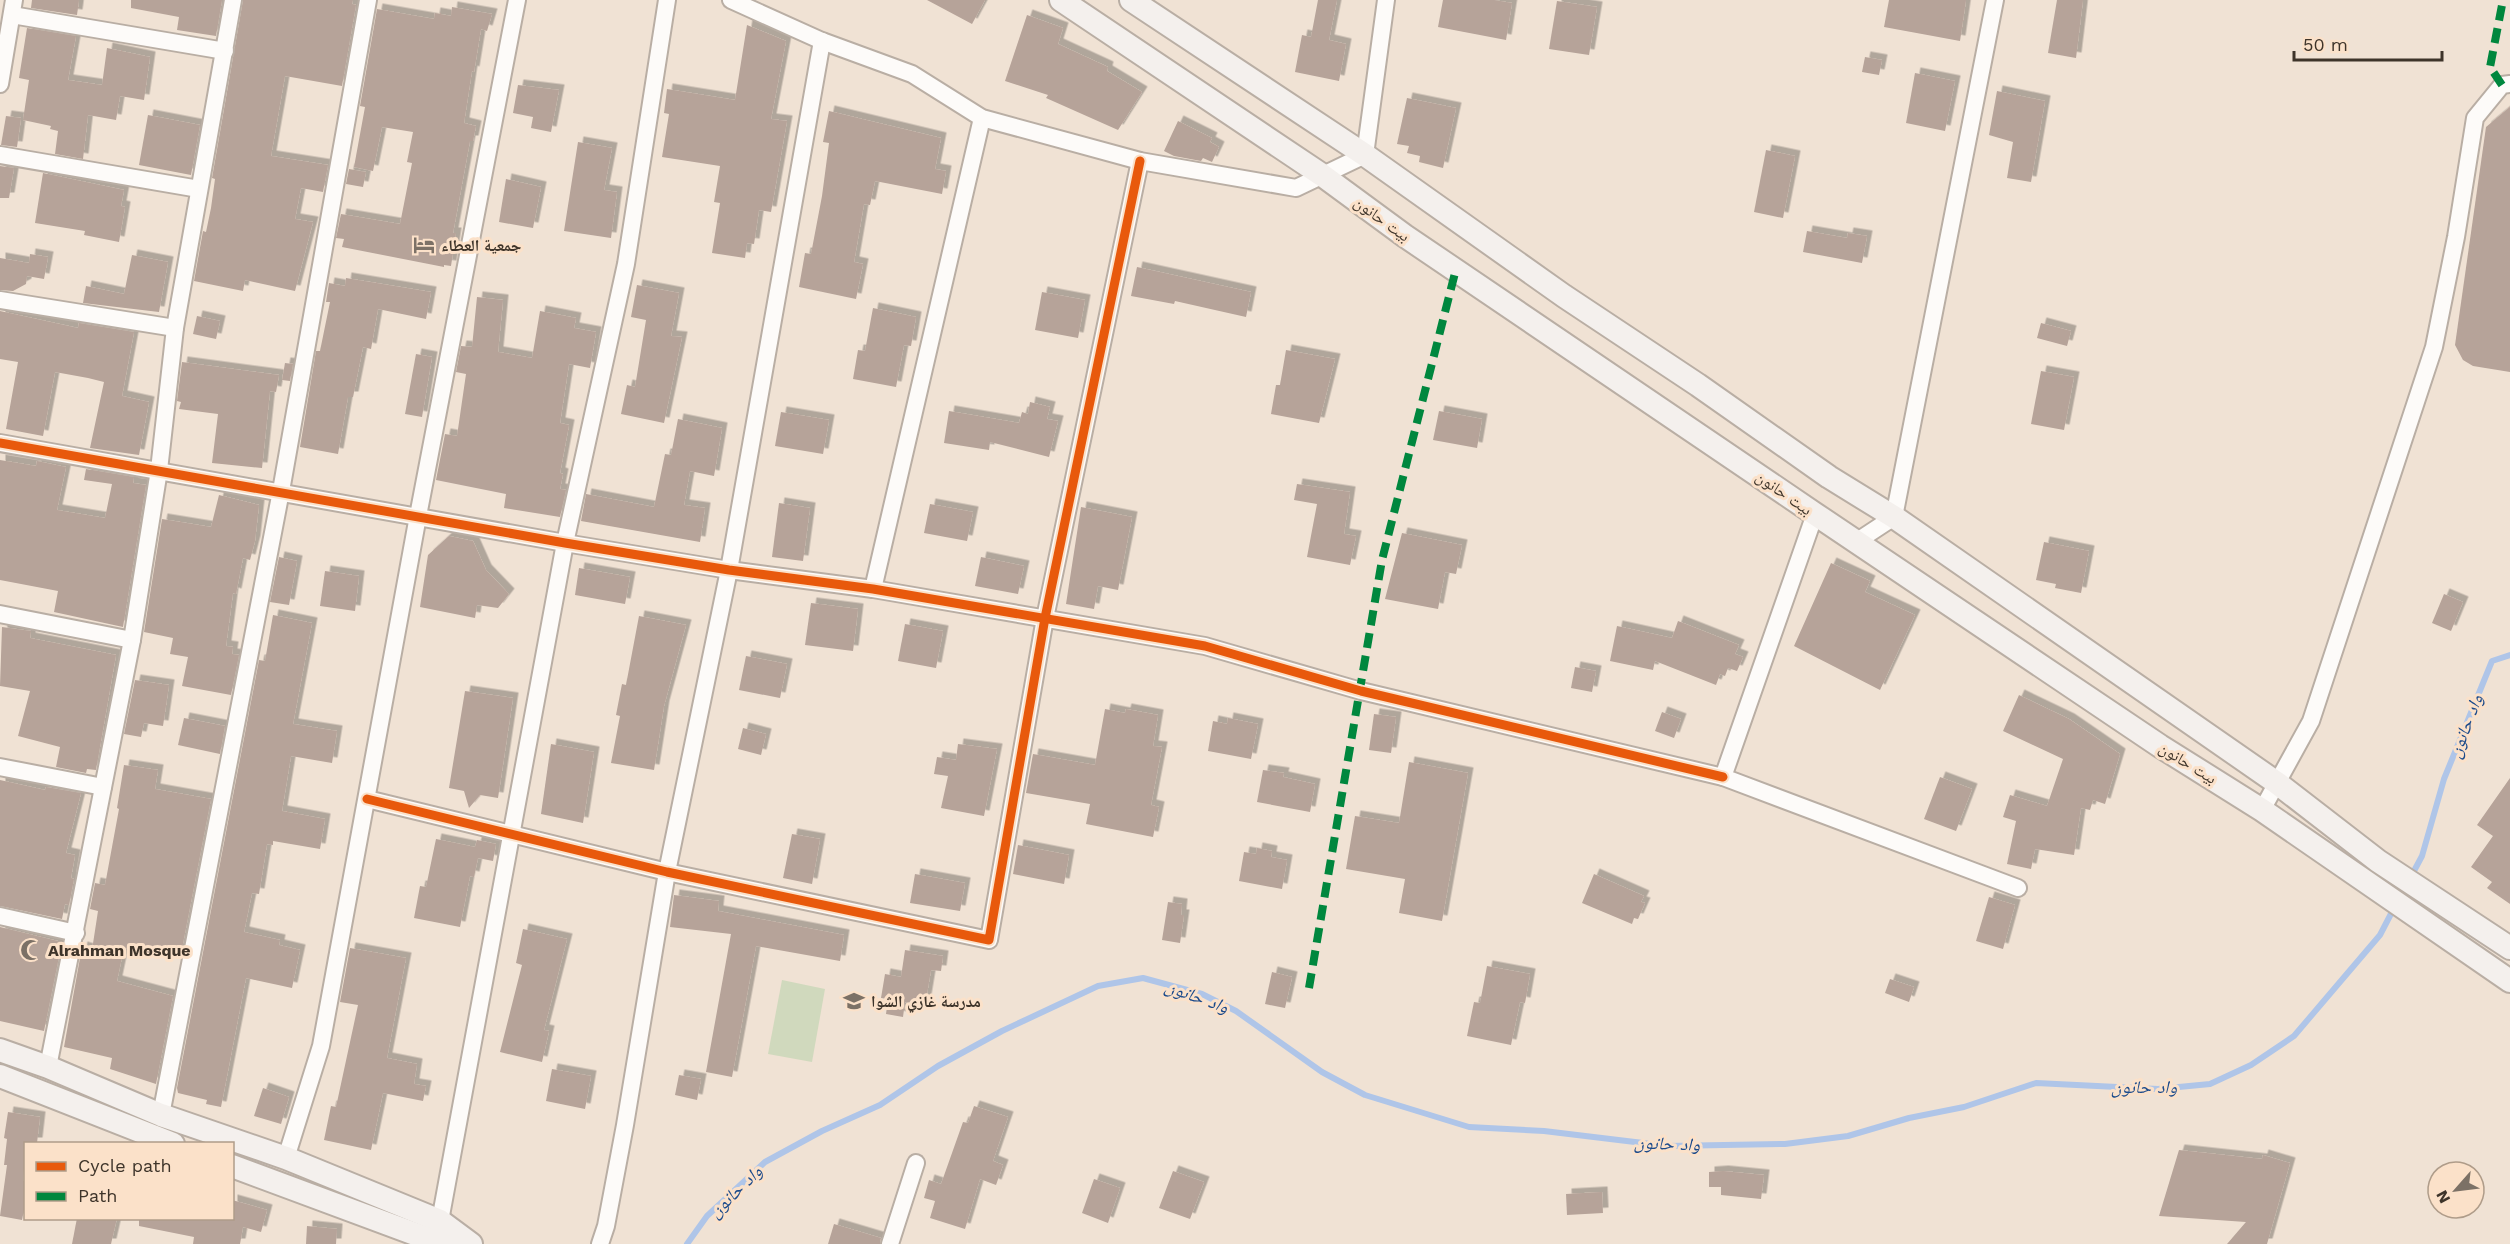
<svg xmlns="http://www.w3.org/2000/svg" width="2510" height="1244" font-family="'Work Sans','Noto Naskh Arabic',sans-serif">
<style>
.green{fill:#d0d9bd}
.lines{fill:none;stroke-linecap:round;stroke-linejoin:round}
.stream{stroke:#afc5e8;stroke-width:6}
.building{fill:#b6a399;filter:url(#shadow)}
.street-casing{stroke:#b9aea4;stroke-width:20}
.secondary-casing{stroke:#b9aea4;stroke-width:26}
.street{stroke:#fdfbf9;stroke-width:16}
.secondary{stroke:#f4f0ed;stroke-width:22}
.quiet{stroke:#00873e;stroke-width:8;stroke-dasharray:15 8;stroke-linecap:butt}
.cycleway-casing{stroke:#fbe1c9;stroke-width:13}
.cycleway{stroke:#e8590c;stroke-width:9}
.labels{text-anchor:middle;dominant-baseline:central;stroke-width:6;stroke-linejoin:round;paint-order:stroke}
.street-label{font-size:16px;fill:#3e342a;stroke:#fbe1c9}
.poi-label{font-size:16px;font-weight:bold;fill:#3e342a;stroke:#fbe1c9;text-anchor:start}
.water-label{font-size:18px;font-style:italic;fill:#1b4a8b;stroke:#fbe1c9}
</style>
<defs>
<filter id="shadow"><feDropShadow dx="5.5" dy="-5.5" stdDeviation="0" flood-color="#0004"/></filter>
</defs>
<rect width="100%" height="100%" fill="#f0e2d4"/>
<path class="green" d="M782 980 825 989 812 1062 768 1054Z"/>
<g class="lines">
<g class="stream">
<path d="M2399 899 2422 856 2444 779 2492 661 2510 655"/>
<path d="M687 1244 707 1216 765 1162 822 1131 880 1105 938 1066 1002 1031 1098 986 1143 978 1202 994 1236 1011 1322 1072 1365 1095 1469 1127 1544 1131 1668 1146 1785 1144 1848 1136 1909 1118 1964 1107 2036 1083 2158 1089 2210 1084 2251 1065 2294 1036 2380 935 2394 908"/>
</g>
</g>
<g class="building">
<path d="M32 0H79L77 15 31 8Z"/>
<path d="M131 0H222L216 36 177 30 179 17 131 8Z"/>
<path d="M243 0H353L352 4 356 5 342 86 285 76 271 156 328 165 323 192 301 188 295 219 313 222 295 291 245 280 243 291 194 281 203 231 206 232 211 208 215 179 212 178Z"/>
<path d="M927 0H985L972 24Z"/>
<path d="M1318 0H1337L1329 40 1346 44 1339 81 1295 72 1302 35 1311 37Z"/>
<path d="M1443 0H1494L1512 3 1506 40 1438 27Z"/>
<path d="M1889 0H1966L1960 41 1884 27Z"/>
<path d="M2057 0H2083L2076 58 2048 53Z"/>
<path d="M1557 1 1597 7 1589 55 1549 49Z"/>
<path d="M452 7 492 14 487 31 481 29 474 72 472 71 464 123 476 126 473 141H470L453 233H456L451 266 444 265V267L342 247 344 239 336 238 341 214 400 224 412 163 407 162 413 132 382 127 373 171 354 167 365 107 360 106 377 9 434 19 435 13 451 16Z"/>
<path d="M1027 15 1063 28 1058 44 1108 67 1107 71 1142 92 1118 130 1046 98 1048 95 1005 81Z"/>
<path d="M747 25 786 41 771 119 787 121 771 212 759 210 754 244 747 243 745 258 712 253 720 203 714 202 720 166 662 157 669 114 664 113 667 89 735 100Z"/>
<path d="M27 28 76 36 68 80 102 85 107 48 150 57 144 100 120 96 116 120 88 115 83 159 55 154 58 131 50 129 51 126 23 120 29 80 19 78Z"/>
<path d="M1865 57 1882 60 1879 75 1862 72Z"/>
<path d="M1915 73 1955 81 1945 131 1906 123Z"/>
<path d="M518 85 559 90 551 132 531 128 533 117 513 113Z"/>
<path d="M1997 91 2045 101 2031 182 2007 178 2013 142 1989 135Z"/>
<path d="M1407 98 1456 108 1443 168 1419 162 1420 156 1407 153 1409 146 1397 144Z"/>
<path d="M2510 107V372L2473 366 2463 360 2455 345 2486 127Z"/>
<path d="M829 111 941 138 935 169 946 171 942 194 875 181 870 205 864 204 854 262 863 264 856 299 799 287 805 253 811 254 822 196 829 143 823 142Z"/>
<path d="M148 115 200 125 191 175 139 165Z"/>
<path d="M6 116 21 118 17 147 1 145Z"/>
<path d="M1178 121 1212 138 1210 142 1219 147 1212 162 1203 158 1201 161 1174 156 1164 151Z"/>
<path d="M578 142 612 148 604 190 617 192 611 238 564 231Z"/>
<path d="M1766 150 1795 156 1783 218 1754 212Z"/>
<path d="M0 166 14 168 9 198H0Z"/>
<path d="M349 169 366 172 363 187 346 184Z"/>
<path d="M43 173 124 190 121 206 125 207 119 242 84 235 85 231 35 223Z"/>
<path d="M506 179 541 187 533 228 499 222Z"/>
<path d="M1807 231 1847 238 1848 233 1867 236 1862 263 1803 252Z"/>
<path d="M30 254 48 257 44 279 27 276 26 284 13 291 0 290V258L29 263Z"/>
<path d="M132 255 168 262 159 312 83 303 86 286 124 294Z"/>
<path d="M1137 267 1251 292 1246 317 1175 301 1174 304 1131 296Z"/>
<path d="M346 278 431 292 426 319 378 309 371 349 363 347 353 397H348L338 454 300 447 316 351H320L330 302H326L329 283 345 286Z"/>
<path d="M637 285 679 293 671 336 682 337 664 423 621 414 627 385 635 387 646 320 631 317Z"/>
<path d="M1042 292 1085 300 1078 338 1035 330Z"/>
<path d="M477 297 503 300 498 352 532 358 540 311 576 318 574 328 596 332 590 368 569 364 560 423 569 425 560 473 563 474 560 489 566 490 560 517 504 508 506 494 436 480 445 434 457 436 466 374 456 372 461 346 472 347Z"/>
<path d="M873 308 916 317 911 346 904 345 896 387 853 379 858 350 865 351Z"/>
<path d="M0 311 78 328 79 323 134 332 122 396 149 402 139 455 90 448 104 382 88 378 55 372 43 436 6 429 18 362 0 359Z"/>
<path d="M197 316 220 321 216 339 193 334Z"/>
<path d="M2041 323 2071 331 2067 346 2037 338Z"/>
<path d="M1286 350 1335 359 1319 423 1271 414 1276 385H1280Z"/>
<path d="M416 354 432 357 422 417 405 414Z"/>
<path d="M182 362 279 375 276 392 270 391 262 468 212 463 218 414 179 409 181 402 177 401Z"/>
<path d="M285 363 293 364 290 381 282 380Z"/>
<path d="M2041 371 2074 377 2064 430 2031 424Z"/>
<path d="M1030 402 1050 407 1047 419 1058 421 1049 457 990 442 989 450 944 443 949 411 1019 423 1022 412 1028 414Z"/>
<path d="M1439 411 1482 419 1477 448 1433 440Z"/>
<path d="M781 412 829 420 823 454 775 446Z"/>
<path d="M678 419 722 428 714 476 690 471 684 505 705 508 700 542 581 521 586 494 654 507 665 454 671 455Z"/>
<path d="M0 460 36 466 37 461 66 467 57 510 105 518 112 484 84 480 86 469 134 477 133 483 146 485 123 627 54 612 58 591 0 580Z"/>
<path d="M1297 484 1350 492 1344 534 1356 536 1350 565 1307 557 1317 504 1294 500Z"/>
<path d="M219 495 259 505 255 541 250 560 243 558 236 594 233 593 226 646 233 647 232 654 239 655 231 695 182 686 188 657 170 654 173 638 144 632 162 519 211 527Z"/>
<path d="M779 503 810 508 803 561 772 557Z"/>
<path d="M930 504 973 512 967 541 924 533Z"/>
<path d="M1081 507 1132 517 1118 590 1098 586 1094 609 1066 604Z"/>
<path d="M1402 533 1462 545 1456 574 1445 572 1438 609 1385 599Z"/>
<path d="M449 536 473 541 486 570 509 594 498 608 477 605 475 618 420 607 428 555Z"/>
<path d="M2044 542 2089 551 2081 593 2055 588 2056 584 2036 580Z"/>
<path d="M279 557 297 561 289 605 270 602Z"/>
<path d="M981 557 1024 566 1018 594 975 586Z"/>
<path d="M1831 563 1870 581 1865 592 1915 615 1880 690 1794 646Z"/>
<path d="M579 568 630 577 625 604 575 595Z"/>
<path d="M325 571 359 576 355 611 320 606Z"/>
<path d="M2444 594 2463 602 2451 631 2432 623Z"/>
<path d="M811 603 858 609 853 651 805 645Z"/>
<path d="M273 615 312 623 293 724 337 731 332 763 291 756 282 811 325 819 320 849 273 841V845L267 844 259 894 252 893 244 932 280 940 279 945 300 950 297 964 292 988 246 978 221 1107 206 1104 207 1100 178 1093 177 1088 259 660 265 661Z"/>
<path d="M639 616 686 625 664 706 654 770 611 763 620 716 616 715 622 684 626 685Z"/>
<path d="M1678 621 1739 645 1735 654 1743 657 1737 671 1728 668 1725 676 1720 674 1716 685 1655 661 1653 670 1610 661 1617 626 1672 638Z"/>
<path d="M905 624 943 631 936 668 898 661Z"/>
<path d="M2 627 31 631 30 638 116 655 96 770 87 769 86 773 56 767 60 747 18 736 30 691 0 686Z"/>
<path d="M746 656 787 664 780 698 739 690Z"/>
<path d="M1575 667 1596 671 1592 692 1571 688Z"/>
<path d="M135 680 169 685 163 726 144 723 141 737 124 734Z"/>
<path d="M465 691 513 698 498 798 480 795 469 808 464 791 449 788Z"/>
<path d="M2019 695 2069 719 2120 754 2105 804 2093 800 2090 810 2081 808 2074 855 2035 849 2031 869 2007 864 2016 821 2003 817 2010 795 2047 806 2063 759 2003 731Z"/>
<path d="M1105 709 1125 713 1126 709 1158 715 1153 746 1162 747 1151 805 1159 807 1153 837 1086 824 1090 804 1026 793 1033 754 1095 765Z"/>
<path d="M1662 712 1681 719 1674 738 1655 731Z"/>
<path d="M1374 714 1396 717 1391 753 1369 750Z"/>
<path d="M184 718 225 726 220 754 178 745Z"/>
<path d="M1228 718 1258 724 1251 759 1208 751 1213 721 1227 724Z"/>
<path d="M743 728 766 734 761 755 738 749Z"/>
<path d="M551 744 594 752 583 823 541 814Z"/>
<path d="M958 744 997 749 984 816 941 808 948 776 934 774 937 757 956 760Z"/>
<path d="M1409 762 1468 773 1442 921 1399 913 1405 879 1346 869 1355 816 1399 823Z"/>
<path d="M124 765 158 770 155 789 211 799 180 959 124 948 117 981 173 996 156 1084 110 1069 112 1058 64 1047 82 947 92 950 98 911 90 909 95 883 105 885 119 809 117 808Z"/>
<path d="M1263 770 1284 773 1283 777 1315 784 1310 812 1257 802Z"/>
<path d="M1940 777 1972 789 1956 831 1924 819Z"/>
<path d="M2510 778V904L2487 888 2492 882 2471 867 2493 836 2477 825Z"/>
<path d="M0 780 45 790 46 787 81 793 66 853 75 855 71 878 74 879 69 905 65 904 62 919 0 906Z"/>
<path d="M792 834 820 839 812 884 783 878Z"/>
<path d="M436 839 475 847 477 840 496 844 493 861 478 858 474 877 470 876 460 927 414 918 420 886 426 887Z"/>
<path d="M1018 845 1069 855 1064 884 1013 874Z"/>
<path d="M1257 848 1272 851 1271 857 1287 860 1282 889 1239 881 1244 852 1256 854Z"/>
<path d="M915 874 965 883 960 911 910 903Z"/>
<path d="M1594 874 1644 896 1641 902 1645 903 1638 919 1634 918 1632 924 1582 903Z"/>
<path d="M674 895 719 901 718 911 844 935 840 961 756 946 732 1077 706 1072 731 934 670 927Z"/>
<path d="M1989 897 2015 905 2003 949 1976 941Z"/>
<path d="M1168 902 1182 904 1181 915H1184L1180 943 1162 940Z"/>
<path d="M0 927 62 942 44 1031 0 1021Z"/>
<path d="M523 929 567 939 544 1030 549 1031 542 1062 500 1052 522 965 516 963Z"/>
<path d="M350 948 406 958 387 1058 417 1064 414 1084 426 1086 423 1101 383 1093 371 1150 324 1140 331 1106 336 1107 358 1005 340 1002Z"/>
<path d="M905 950 943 956 941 971 931 970 925 1006 905 1002 903 1017 886 1014 888 999 881 998 885 974 901 977Z"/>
<path d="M1487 966 1530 974 1525 1003 1520 1002 1511 1045 1467 1036 1474 1002 1480 1003Z"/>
<path d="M1272 972 1292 977 1285 1008 1265 1004Z"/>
<path d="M1890 979 1914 987 1909 1002 1885 993Z"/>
<path d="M552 1069 591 1076 585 1109 546 1101Z"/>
<path d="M679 1075 701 1079 697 1100 675 1095Z"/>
<path d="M263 1088 289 1097 281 1124 254 1116Z"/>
<path d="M974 1106 1008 1117 993 1161 1003 1165 996 1185 980 1179 965 1229 930 1218 935 1201 924 1198 929 1180 941 1184 963 1122 968 1123Z"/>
<path d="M8 1112 40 1117 37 1143H26L23 1181H26V1200L22 1220 0 1216 7 1165H4L7 1139 4 1138Z"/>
<path d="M2179 1150 2262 1159 2263 1155 2290 1163 2267 1244H2227L2246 1222 2159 1216Z"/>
<path d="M1173 1171 1204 1182 1190 1219 1159 1208Z"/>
<path d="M1723 1171 1764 1175 1761 1199 1721 1195V1187H1709V1172Z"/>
<path d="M1094 1179 1120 1188 1108 1223 1082 1213Z"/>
<path d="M1602 1192 1603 1213 1567 1215 1566 1194Z"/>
<path d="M232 1200 267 1210 261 1232 243 1227 240 1244H193L194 1237 139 1226V1218H232Z"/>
<path d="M77 1218H117L111 1244H72Z"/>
<path d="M834 1224 881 1238 880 1244H828Z"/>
<path d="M307 1226 337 1229 336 1244H306Z"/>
</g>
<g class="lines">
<defs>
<g id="street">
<path d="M731 0 822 41 912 74 982 118 1140 161 1296 188 1365 155 1386 0"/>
<path d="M12 15 225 51"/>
<path d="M0 84 14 0"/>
<path d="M0 155 199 189"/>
<path d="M0 300 175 328"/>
<path d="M0 443 565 543 729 570 873 589 1205 646 1361 691 1723 777"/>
<path d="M1815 514 1723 777 2018 888"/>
<path d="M1856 542 1894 517 1995 0"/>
<path d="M873 589 982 118"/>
<path d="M0 614 132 640"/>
<path d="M0 767 103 787"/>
<path d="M367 799 667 872 989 940 1045 618 1140 161"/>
<path d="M2262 810 2311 721 2434 347 2456 237 2475 118 2502 85 2510 84"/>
<path d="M0 916 76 933"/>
<path d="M48 1067 132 640 159 470 175 328 233 0"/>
<path d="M161 1115 281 491 368 0"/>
<path d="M286 1158 321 1046 418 516 517 0"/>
<path d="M440 1221 565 543 626 264 667 0"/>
<path d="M600 1244 606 1226 625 1125 667 872 729 570 822 41"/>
<path d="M890 1244 916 1163"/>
</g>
<g id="secondary">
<path d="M1061 0 1322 175 1405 236 1815 514 2160 746 2262 810 2510 981"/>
<path d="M1131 0 1365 155 1564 296 1698 385 1829 477 1894 517 2277 783 2378 861 2510 948"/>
<path d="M0 1050 48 1067 161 1115 286 1158 440 1221 471 1244"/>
<path d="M0 1076 173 1144"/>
<path d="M232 1166 442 1244"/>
</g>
</defs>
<use href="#street" class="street-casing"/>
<use href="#secondary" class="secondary-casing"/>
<use href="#street" class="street"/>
<use href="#secondary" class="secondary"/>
<g class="quiet">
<path d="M2502 85 2490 67 2503 0"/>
<path d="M1309 988 1382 560 1456 269"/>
</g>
<defs>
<g id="cycleway">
<path d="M0 443 565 543 729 570 873 589 1205 646 1361 691 1723 777"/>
<path d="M367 799 667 872 989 940 1045 618 1140 161"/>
</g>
</defs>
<use href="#cycleway" class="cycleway-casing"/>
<use href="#cycleway" class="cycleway"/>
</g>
<defs>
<symbol id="hotel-bare" viewBox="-9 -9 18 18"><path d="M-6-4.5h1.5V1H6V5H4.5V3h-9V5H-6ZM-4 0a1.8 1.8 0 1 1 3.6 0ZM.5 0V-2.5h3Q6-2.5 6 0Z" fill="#7c7166" stroke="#fbe1c9" stroke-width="2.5" paint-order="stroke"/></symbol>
<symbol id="mosque-bare" viewBox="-9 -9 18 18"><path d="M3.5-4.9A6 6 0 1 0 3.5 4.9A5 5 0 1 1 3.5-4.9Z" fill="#7c7166" stroke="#fbe1c9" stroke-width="2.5" paint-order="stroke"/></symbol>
<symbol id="school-bare" viewBox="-9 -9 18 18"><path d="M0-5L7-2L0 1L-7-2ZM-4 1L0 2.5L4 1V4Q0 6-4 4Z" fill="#7c7166" stroke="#fbe1c9" stroke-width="2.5" paint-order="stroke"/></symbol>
</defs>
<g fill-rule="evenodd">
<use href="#hotel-bare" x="409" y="230" width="30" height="30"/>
<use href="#mosque-bare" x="16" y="935" width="30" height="30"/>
<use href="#school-bare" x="839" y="986" width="30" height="30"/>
</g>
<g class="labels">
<g class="street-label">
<text transform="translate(1382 219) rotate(36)">بيت حانون</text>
<text transform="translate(1784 493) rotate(35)">بيت حانون</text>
<text transform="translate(2188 763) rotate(32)">بيت حانون</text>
</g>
<g class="poi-label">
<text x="441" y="245">جمعية العطاء</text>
<text x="48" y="950">Alrahman Mosque</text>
<text x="871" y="1001">مدرسة غازي الشوا</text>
</g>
<g class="water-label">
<text transform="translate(2465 726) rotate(-69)">واد حانون</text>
<text transform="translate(1197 996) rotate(20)">واد حانون</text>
<text x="2144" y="1086">واد حانون</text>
<text transform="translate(1667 1143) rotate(2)">واد حانون</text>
<text transform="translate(735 1191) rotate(-44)">واد حانون</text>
</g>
</g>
<rect x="24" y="1142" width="210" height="78" fill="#fbe1c9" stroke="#af9c89" stroke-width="1.5"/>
<rect x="36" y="1162" width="30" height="9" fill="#e8590c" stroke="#af9c89" stroke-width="1.5"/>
<text x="78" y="1172" font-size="18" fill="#3e342a">Cycle path</text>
<rect x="36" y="1192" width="30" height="9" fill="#00873e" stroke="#af9c89" stroke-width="1.5"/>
<text x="78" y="1202" font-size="18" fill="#3e342a">Path</text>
<g transform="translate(2456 1190) rotate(242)"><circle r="28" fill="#fbe1c9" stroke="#af9c89" stroke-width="1.5"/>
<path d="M0-4.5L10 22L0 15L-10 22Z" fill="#7c7166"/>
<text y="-9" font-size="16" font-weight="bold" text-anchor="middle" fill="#3e342a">N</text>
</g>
<path d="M2294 51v9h148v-9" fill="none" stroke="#3e342a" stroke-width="3"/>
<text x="2303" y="51" font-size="18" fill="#3e342a" stroke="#fbe1c9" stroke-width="4.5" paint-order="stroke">50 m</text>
</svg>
